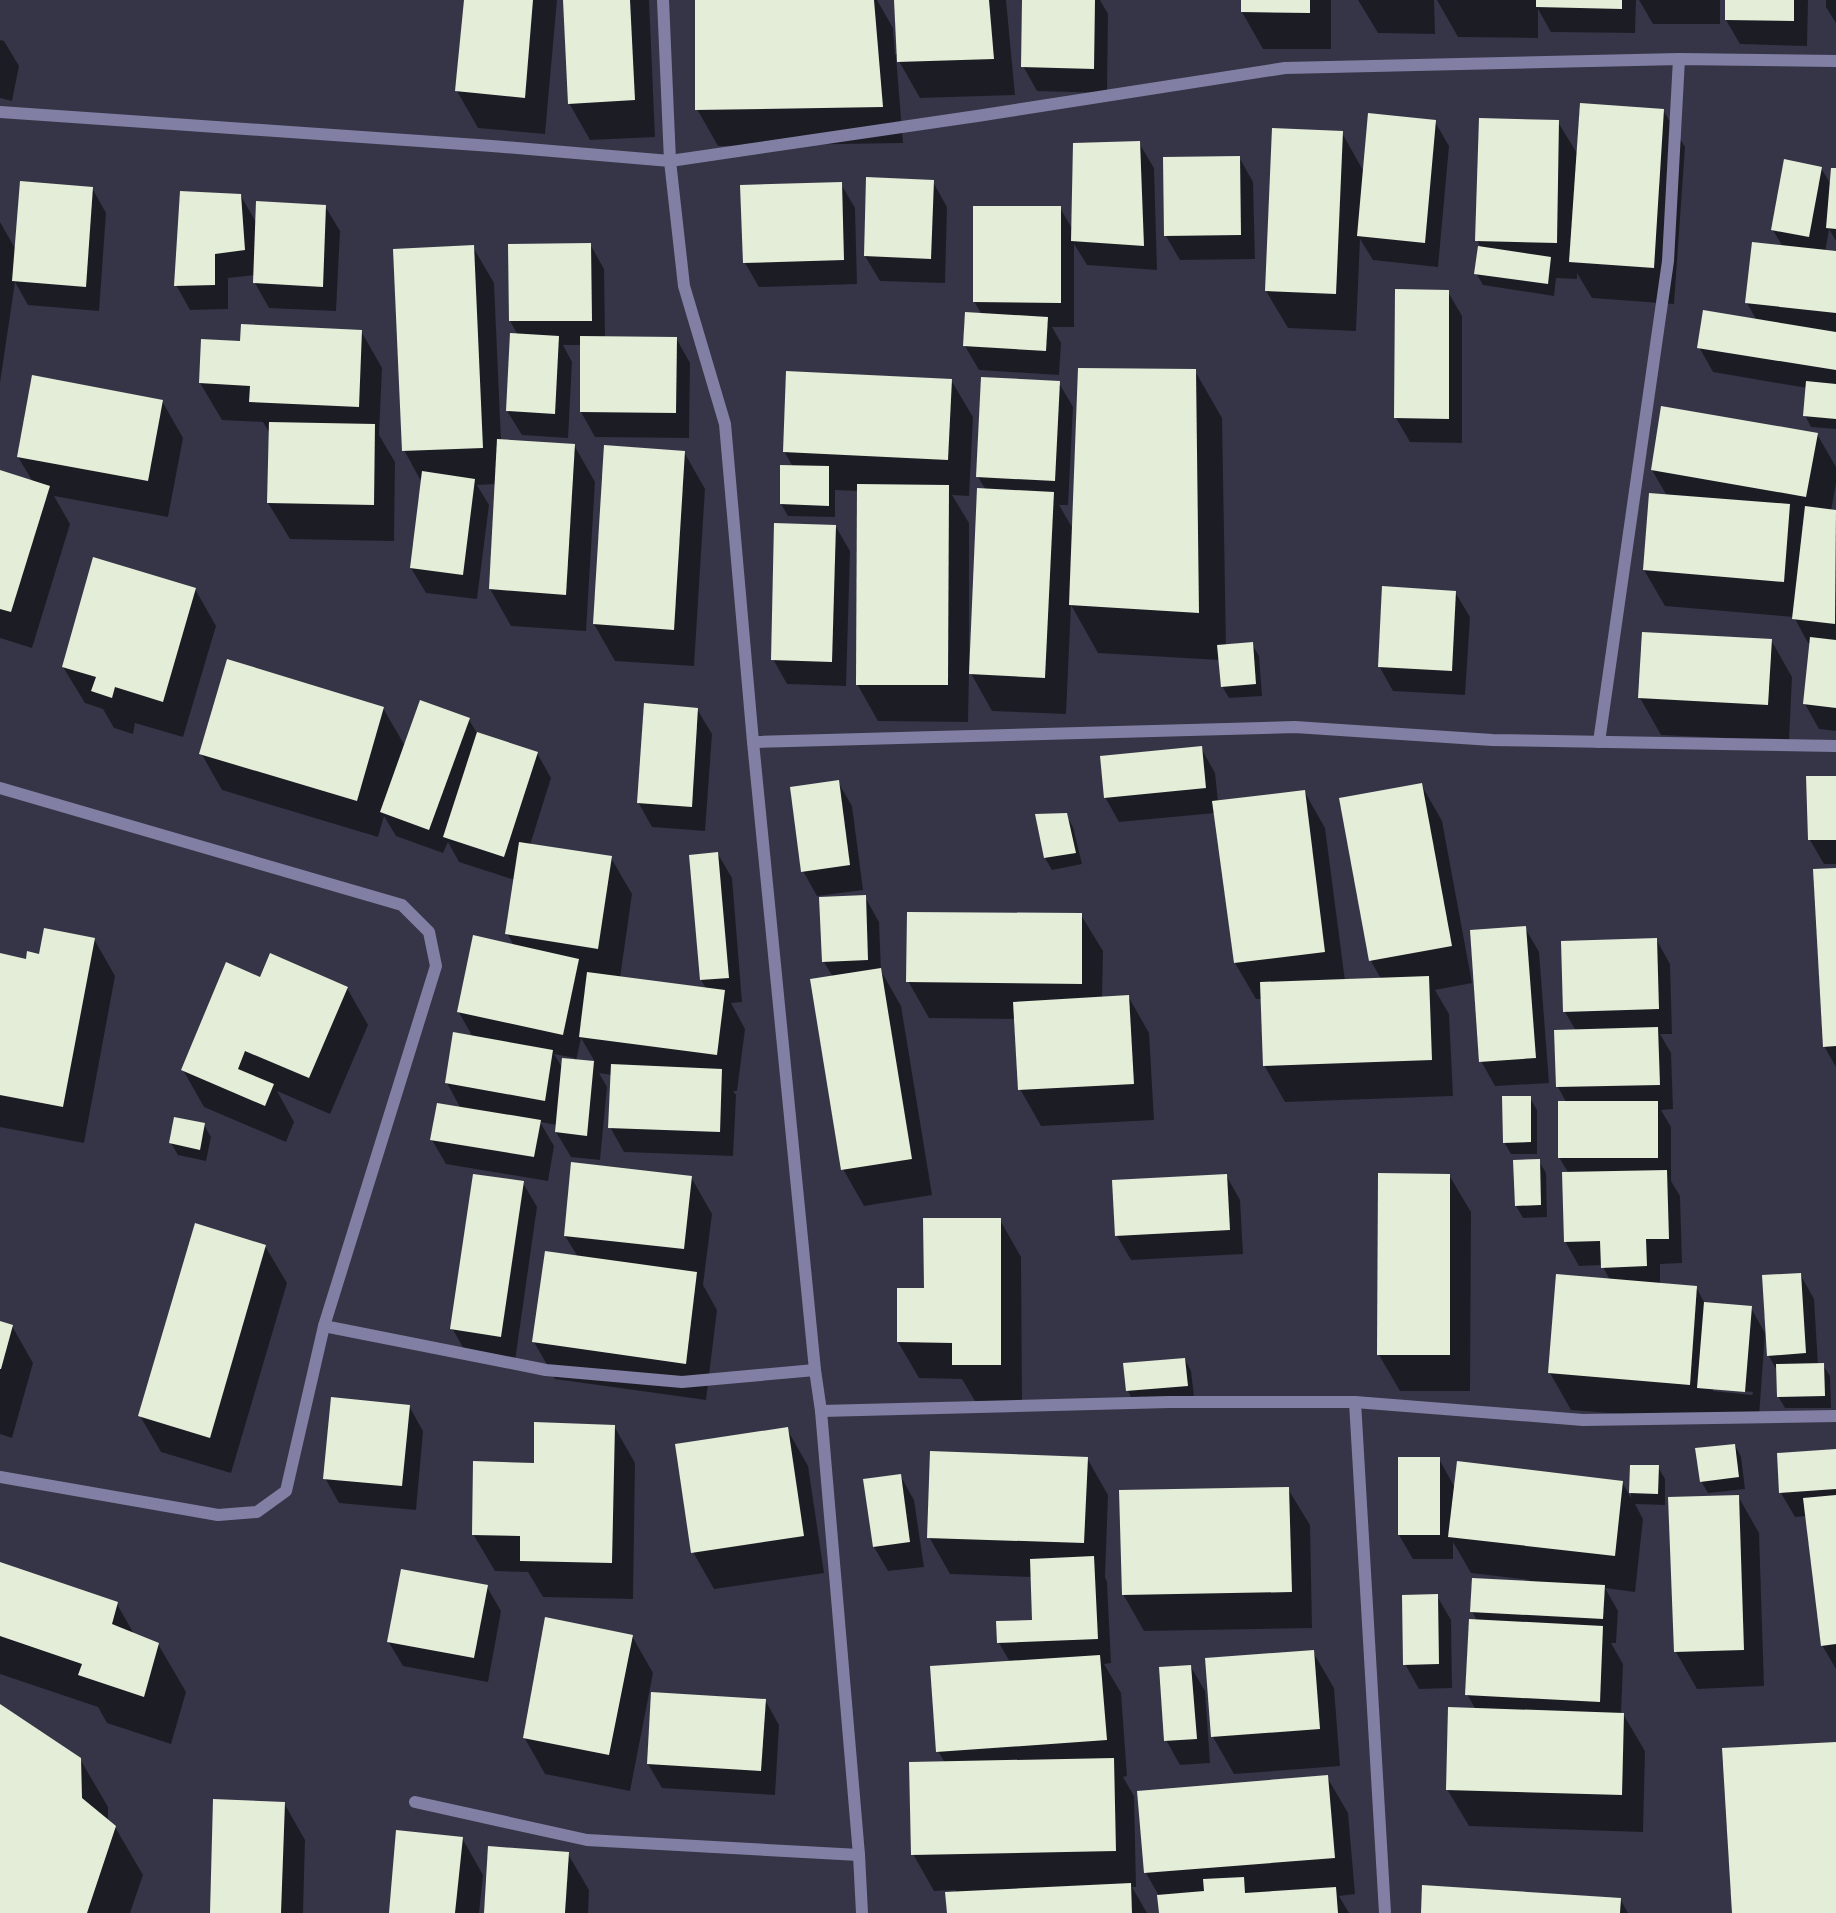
<svg xmlns="http://www.w3.org/2000/svg" width="1836" height="1913" font-family="Spectral,serif">
<style>
.shadow{fill:#0007;fill-rule:evenodd}
.building{fill:#e3edd7}
.lines{fill:none;stroke-linecap:round;stroke-linejoin:round}
.minor{stroke:#8180a4;stroke-width:12}
</style>
<rect width="100%" height="100%" fill="#363547"/>
<g class="shadow">
<path d="M465 0H557L545 134 478 128 457 91Z"/>
<path d="M564 0H649L655 137 590 140 569 103Z"/>
<path d="M696 0H877L893 28 895 55 898 54 895 0H1006L1015 95 920 98 896 56 903 143 718 146 697 109Z"/>
<path d="M1024 0H1100L1108 14 1107 93 1037 91 1023 66Z"/>
<path d="M1242 0H1331V49H1263L1242 12Z"/>
<path d="M1358 0H1434L1435 34 1378 33Z"/>
<path d="M1437 0H1636L1635 33 1551 32 1538 9V38L1458 37Z"/>
<path d="M1639 0H1720V24H1653Z"/>
<path d="M1726 0H1808L1807 46 1740 44 1726 20Z"/>
<path d="M1826 0H1836V23L1826 7Z"/>
<path d="M0 40 4 41 19 66 12 101 0 98Z"/>
<path d="M1663 110 1685 147 1674 304 1592 298 1577 273V279L1556 278 1554 296 1483 285 1476 273 1481 248 1477 240 1558 122 1578 155Z"/>
<path d="M1435 122 1449 146 1438 267 1373 260 1360 239 1356 331 1288 328 1266 291 1342 133 1364 172Z"/>
<path d="M1139 143 1154 168 1157 270 1087 265 1074 244V327H1052L1061 343 1059 375 979 370 965 346 982 315 974 301 1060 208 1073 230Z"/>
<path d="M1239 157 1253 182 1255 259 1180 260 1166 236Z"/>
<path d="M1821 168 1831 185 1836 169V241L1829 229 1825 252 1836 253V429L1811 427 1805 415 1807 388 1713 372 1699 347 1757 321 1747 303 1783 247 1773 230Z"/>
<path d="M933 182 947 207 945 283 880 281 865 256Z"/>
<path d="M841 184 855 208 857 284 759 287 745 263Z"/>
<path d="M92 188 106 213 99 311 28 305 15 282 0 383V222L16 250Z"/>
<path d="M241 196 257 224 325 206 340 231 336 311 269 308 255 283V275L228 278V309L190 310 176 285Z"/>
<path d="M590 244 604 269 605 338H676L690 363 689 438 595 437 581 412 582 345H563L572 362 568 438 522 435 507 411 518 335 510 321Z"/>
<path d="M473 247 494 283 501 441 574 445 595 482 586 631 511 626 490 589 496 484 477 485 489 505 477 599 426 593 411 568 422 483 404 450Z"/>
<path d="M1448 292 1462 316V443L1410 442 1396 418Z"/>
<path d="M361 331 382 368 379 435 395 462 394 541 290 539 268 503 270 434 263 422 222 420 200 383 241 343Z"/>
<path d="M1195 371 1222 418 1226 646 1252 644 1259 656 1262 696 1229 698 1222 686 1220 660 1098 653 1071 605 1066 714 992 711 969 670 968 722 878 721 857 684 858 491 835 490V517L788 516 781 504 793 467 784 451 951 380 973 417 969 496 952 495 969 523V668H971L986 490 978 477 1059 383 1073 407 1068 505H1059L1073 529Z"/>
<path d="M162 401 183 438 168 517 54 496 70 524 32 648 0 638V472L33 482 18 457Z"/>
<path d="M1817 434 1836 467V483L1831 511 1836 512V731L1819 729 1805 704 1811 644 1808 643 1794 617 1665 606 1644 570 1667 496 1652 470Z"/>
<path d="M684 452 705 489 694 666 615 661 594 624Z"/>
<path d="M836 527 850 551 846 686 787 684 773 659Z"/>
<path d="M195 589 216 626 183 737 135 723 133 734 114 728 103 709 85 703 63 667Z"/>
<path d="M1455 592 1470 617 1465 695 1393 691 1379 666Z"/>
<path d="M1643 633 1771 640 1792 677 1789 741 1661 735 1640 698Z"/>
<path d="M383 708 405 746 469 720 477 733 537 753 551 778 530 845 611 858 632 894 620 978 707 990 701 980 718 854 732 878 742 1002 731 1003 745 1029 737 1091H733L736 1095 733 1156 624 1152 610 1127 612 1075 599 1073 607 1087 600 1160 571 1157 556 1132 557 1125 540 1122 554 1146 548 1181 446 1164 432 1140 461 1109 447 1083 473 1037 458 1011 514 946 507 933 515 880 459 862 448 842 443 853 396 836 384 816 378 837 222 790 201 753ZM581 1038 595 1062 576 1061ZM554 1054 575 1058V1060L563 1069Z"/>
<path d="M697 709 712 734 705 831 652 827 638 802Z"/>
<path d="M1201 748 1215 773 1218 802 1304 791 1325 828 1345 981 1381 979 1371 961 1341 799 1421 784 1442 821 1472 983 1435 990 1449 1014 1453 1096 1285 1102 1264 1065 1262 999H1256L1235 963 1215 813 1119 822 1105 797Z"/>
<path d="M1836 777V864H1824L1810 840Z"/>
<path d="M838 782 852 806 863 890 817 896 803 871Z"/>
<path d="M1037 815H1066L1073 827 1082 864 1052 870 1045 858Z"/>
<path d="M1836 870V1067L1824 1046Z"/>
<path d="M865 897 879 922 881 971 901 1006 932 1195 864 1206 843 1169 833 977 824 962Z"/>
<path d="M1081 915 1103 951 1102 998 1128 996 1149 1033 1154 1120 1041 1126 1020 1089 1016 1019 929 1018 908 981Z"/>
<path d="M1525 928 1539 952 1549 1083 1495 1086 1481 1061Z"/>
<path d="M94 939 115 976 84 1143 0 1127V955L27 960Z"/>
<path d="M1656 939 1670 964 1672 1034H1660L1671 1053 1673 1109 1661 1110 1671 1127V1181L1680 1196 1682 1263 1660 1264V1284L1696 1287 1705 1304 1751 1308 1765 1333 1759 1417 1710 1421 1571 1410 1550 1373 1610 1280 1602 1265 1579 1266 1565 1241 1569 1174 1559 1157 1566 1102 1558 1087 1576 1031 1565 1012ZM1713 1388 1753 1392 1752 1395 1713 1391Z"/>
<path d="M261 979 347 988 368 1025 330 1114 277 1091 294 1122 286 1142 204 1107 183 1070Z"/>
<path d="M1530 1098 1537 1110V1154H1511L1504 1142Z"/>
<path d="M204 1125 211 1137 206 1161 178 1155 171 1143Z"/>
<path d="M1539 1161 1546 1173 1547 1217 1523 1218 1516 1206Z"/>
<path d="M1226 1175 1240 1200 1243 1254 1131 1260 1117 1236Z"/>
<path d="M1449 1175 1471 1212 1470 1391H1400L1379 1355Z"/>
<path d="M691 1177 712 1214 703 1285 717 1310 706 1400 555 1379 534 1342 578 1257 565 1236Z"/>
<path d="M523 1183 537 1207 515 1361 466 1353 452 1328Z"/>
<path d="M1000 1220 1021 1257 1022 1401H975L962 1379 919 1378 898 1342 925 1290Z"/>
<path d="M265 1246 287 1283 231 1473 161 1452 140 1416Z"/>
<path d="M1800 1274 1814 1299 1818 1365H1823L1830 1376 1831 1408H1785L1778 1396 1777 1371 1769 1356Z"/>
<path d="M0 1322 12 1326 33 1363 12 1438 0 1434Z"/>
<path d="M1185 1359 1191 1371 1194 1397 1134 1403 1128 1391Z"/>
<path d="M409 1406 423 1431 416 1510 339 1503 325 1478Z"/>
<path d="M614 1426 635 1463 633 1599 543 1597 528 1572 495 1571 473 1534 535 1465Z"/>
<path d="M787 1429 808 1466 824 1573 714 1589 693 1552Z"/>
<path d="M1735 1445 1741 1457 1745 1489 1708 1493 1701 1481Z"/>
<path d="M1836 1450V1669L1822 1645 1806 1516 1795 1517 1781 1493Z"/>
<path d="M1087 1458 1108 1495 1105 1577 1107 1582 1111 1663 1104 1664 1121 1693 1127 1776 1123 1777 1134 1796 1136 1887H1132L1147 1913H948L956 1890 934 1891 913 1854 945 1763 938 1751 1010 1662 999 1643 1034 1621 1032 1577 950 1574 929 1537Z"/>
<path d="M1439 1459 1455 1488 1622 1482 1631 1498V1466L1658 1467 1665 1479V1505L1635 1504 1643 1519 1635 1592 1605 1588 1618 1611 1616 1643H1611L1623 1664 1621 1714H1623L1645 1751 1643 1832 1469 1826 1447 1789 1476 1710 1467 1694 1477 1621 1472 1611 1529 1582 1530 1580 1471 1573 1453 1542V1559H1413L1399 1535Z"/>
<path d="M900 1475 914 1500 924 1567 888 1571 874 1547Z"/>
<path d="M1288 1489 1310 1525 1312 1628 1144 1631 1123 1594Z"/>
<path d="M1738 1496 1759 1533 1764 1686 1697 1689 1676 1652Z"/>
<path d="M0 1564 117 1604 134 1634 158 1644 186 1692 171 1744 107 1723 98 1707 0 1674Z"/>
<path d="M487 1587 501 1611 488 1682 403 1666 388 1641Z"/>
<path d="M1437 1596 1451 1620 1452 1688 1419 1689 1405 1664Z"/>
<path d="M632 1636 653 1673 630 1791 545 1774 524 1737Z"/>
<path d="M1313 1652 1334 1688 1340 1766 1234 1774 1213 1737 1207 1660Z"/>
<path d="M1191 1667 1205 1691 1210 1763 1180 1765 1166 1740Z"/>
<path d="M765 1700 779 1725 775 1795 662 1788 648 1764Z"/>
<path d="M0 1706 80 1759 108 1807V1821L115 1827 143 1875 130 1913H0Z"/>
<path d="M1327 1777 1348 1813 1355 1894 1339 1896 1349 1913H1160L1159 1896 1146 1873 1138 1792Z"/>
<path d="M284 1803 305 1840 303 1913H211Z"/>
<path d="M462 1838 483 1875 479 1913H390Z"/>
<path d="M568 1854 589 1890 588 1913H485Z"/>
<path d="M1620 1899 1628 1913H1422Z"/>
</g>
<g class="building">
<path d="M464 0H533L525 98 455 91Z"/>
<path d="M563 0H630L635 100 568 104Z"/>
<path d="M695 0H874L883 107 695 110Z"/>
<path d="M894 0H989L994 59 897 62Z"/>
<path d="M1022 0H1095L1094 69 1021 67Z"/>
<path d="M1241 0H1310V13L1241 12Z"/>
<path d="M1536 0H1622V9L1536 7Z"/>
<path d="M1725 0H1794V21L1725 20Z"/>
<path d="M1580 103 1664 109 1654 268 1569 262Z"/>
<path d="M1368 113 1436 120 1425 243 1357 236Z"/>
<path d="M1479 118 1559 120 1557 243 1475 241Z"/>
<path d="M1272 128 1343 131 1336 294 1265 291Z"/>
<path d="M1140 141 1144 246 1071 241 1073 143Z"/>
<path d="M1240 156 1241 235 1164 236 1163 157Z"/>
<path d="M1784 159 1822 167 1809 237 1771 230Z"/>
<path d="M1831 168H1836V229L1826 228Z"/>
<path d="M866 177 934 180 931 259 864 256Z"/>
<path d="M20 181 93 187 86 287 12 281Z"/>
<path d="M842 182 844 260 743 263 740 185Z"/>
<path d="M180 191 241 194 245 250 215 254V285L174 286Z"/>
<path d="M256 201 326 205 323 287 253 283Z"/>
<path d="M973 206H1061V303L973 302Z"/>
<path d="M1752 242 1836 251V313L1745 303Z"/>
<path d="M591 243 592 321H509L508 244Z"/>
<path d="M474 245 483 448 402 451 393 249Z"/>
<path d="M1478 246 1551 257 1548 284 1474 274Z"/>
<path d="M1395 289 1449 290V419L1394 418Z"/>
<path d="M1703 310 1836 332V370L1697 348Z"/>
<path d="M965 312 1048 317 1046 351 963 346Z"/>
<path d="M241 324 362 330 359 407 249 402 250 386 199 383 201 339 240 341Z"/>
<path d="M510 333 559 336 555 414 506 411Z"/>
<path d="M580 336 677 337 676 413 580 412Z"/>
<path d="M1078 368 1196 369 1199 613 1069 605Z"/>
<path d="M786 371 952 379 948 460 783 452Z"/>
<path d="M32 375 163 400 148 481 17 457Z"/>
<path d="M981 377 1060 381 1055 481 976 477Z"/>
<path d="M1806 381 1836 384V419L1803 416Z"/>
<path d="M1661 406 1818 433 1806 497 1651 470Z"/>
<path d="M269 422 375 424 374 505 267 503Z"/>
<path d="M497 439 575 444 566 595 489 589Z"/>
<path d="M604 445 685 451 674 630 593 624Z"/>
<path d="M780 465 829 466V506L780 504Z"/>
<path d="M0 470 50 486 11 612 0 609Z"/>
<path d="M422 471 475 479 463 575 410 568Z"/>
<path d="M857 484 949 485 948 685H856Z"/>
<path d="M977 488 1054 492 1045 678 969 674Z"/>
<path d="M1649 493 1790 504 1784 582 1643 570Z"/>
<path d="M1805 506 1836 510 1835 624 1792 619Z"/>
<path d="M774 523 836 525 832 662 771 660Z"/>
<path d="M93 557 196 588 163 702 115 687 112 698 91 691 96 677 62 667Z"/>
<path d="M1382 586 1456 591 1452 671 1378 667Z"/>
<path d="M1642 632 1772 639 1768 705 1638 698Z"/>
<path d="M1810 637 1836 640V708L1803 704Z"/>
<path d="M1253 642 1256 684 1221 687 1217 645Z"/>
<path d="M227 659 384 707 357 801 199 754Z"/>
<path d="M420 700 470 718 429 830 380 812Z"/>
<path d="M644 703 698 708 692 807 637 803Z"/>
<path d="M477 732 538 752 504 857 443 837Z"/>
<path d="M1202 746 1206 788 1104 798 1100 756Z"/>
<path d="M1806 776H1836V840H1808Z"/>
<path d="M839 780 850 865 801 872 790 787Z"/>
<path d="M1422 783 1452 946 1369 961 1339 798Z"/>
<path d="M1305 790 1325 952 1234 963 1212 801Z"/>
<path d="M1067 813 1076 853 1044 858 1035 814Z"/>
<path d="M519 842 612 856 598 949 505 934Z"/>
<path d="M718 852 729 978 700 980 689 855Z"/>
<path d="M1836 868V1046L1823 1047 1813 869Z"/>
<path d="M866 895 868 960 822 962 819 897Z"/>
<path d="M907 912 1082 913V984L906 982Z"/>
<path d="M1526 926 1536 1058 1479 1062 1470 930Z"/>
<path d="M44 928 95 938 63 1107 0 1095V953L26 959 27 951 39 954Z"/>
<path d="M473 935 579 959 563 1035 457 1012Z"/>
<path d="M1657 938 1659 1009 1563 1012 1561 941Z"/>
<path d="M270 953 348 987 309 1078 245 1051 238 1069 274 1084 265 1106 181 1070 226 962 260 977Z"/>
<path d="M881 968 912 1159 841 1170 810 979Z"/>
<path d="M587 972 725 990 717 1055 579 1037Z"/>
<path d="M1429 976 1432 1060 1263 1066 1260 982Z"/>
<path d="M1129 995 1134 1084 1018 1090 1013 1002Z"/>
<path d="M1658 1027 1660 1085 1556 1087 1554 1030Z"/>
<path d="M453 1032 553 1050 545 1101 445 1083Z"/>
<path d="M562 1058 594 1061 587 1136 555 1132Z"/>
<path d="M611 1064 722 1069 720 1132 608 1128Z"/>
<path d="M1502 1096H1531V1142L1503 1143Z"/>
<rect x="1558" y="1101" width="100" height="57"/>
<path d="M437 1103 541 1120 534 1157 430 1140Z"/>
<path d="M174 1117 205 1123 200 1150 169 1143Z"/>
<path d="M1540 1159 1541 1205 1515 1206 1513 1160Z"/>
<path d="M571 1162 692 1176 684 1249 564 1236Z"/>
<path d="M1667 1170 1669 1239H1646L1647 1266 1601 1268 1600 1241 1564 1242 1562 1172Z"/>
<path d="M1378 1173 1450 1174V1355H1377Z"/>
<path d="M473 1174 524 1181 501 1337 450 1329Z"/>
<path d="M1227 1174 1230 1230 1115 1236 1112 1180Z"/>
<path d="M923 1218H1001V1365H952V1343L897 1342V1288H924Z"/>
<path d="M195 1223 266 1245 210 1438 138 1416Z"/>
<path d="M545 1251 697 1272 686 1364 532 1342Z"/>
<path d="M1801 1273 1806 1353 1767 1356 1762 1275Z"/>
<path d="M1556 1274 1697 1286 1690 1385 1548 1373Z"/>
<path d="M1704 1302 1752 1306 1745 1392 1697 1388Z"/>
<path d="M0 1321 13 1325 1 1369H0Z"/>
<path d="M1185 1358 1188 1386 1126 1391 1123 1363Z"/>
<path d="M1824 1363 1825 1396 1777 1397 1776 1364Z"/>
<path d="M331 1397 410 1405 402 1486 323 1479Z"/>
<path d="M534 1422 615 1425 612 1563 520 1561V1536L472 1535 473 1461 534 1463Z"/>
<path d="M788 1427 804 1536 691 1553 675 1444Z"/>
<path d="M1735 1444 1739 1477 1700 1482 1695 1448Z"/>
<path d="M1836 1449V1489L1779 1493 1777 1453Z"/>
<path d="M930 1451 1088 1457 1084 1543 927 1538Z"/>
<rect x="1398" y="1457" width="42" height="78"/>
<path d="M1457 1461 1623 1481 1615 1556 1448 1537Z"/>
<path d="M1630 1465H1659L1658 1494 1629 1493Z"/>
<path d="M901 1474 910 1542 873 1547 863 1479Z"/>
<path d="M1289 1487 1292 1592 1122 1595 1119 1490Z"/>
<path d="M1739 1495 1744 1650 1674 1652 1668 1497Z"/>
<path d="M1836 1495V1644L1821 1646 1803 1498Z"/>
<path d="M1094 1556 1098 1639 997 1643 996 1621 1032 1620 1030 1559Z"/>
<path d="M0 1562 118 1602 112 1624 159 1643 144 1697 78 1675 82 1664 0 1636Z"/>
<path d="M401 1569 488 1585 474 1658 387 1642Z"/>
<path d="M1472 1578 1605 1585 1603 1619 1470 1612Z"/>
<path d="M1438 1594 1439 1664 1403 1665 1402 1595Z"/>
<path d="M545 1617 633 1635 609 1755 523 1738Z"/>
<path d="M1469 1619 1603 1626 1600 1702 1465 1695Z"/>
<path d="M1314 1650 1320 1729 1211 1737 1205 1658Z"/>
<path d="M1100 1655 1107 1740 936 1752 930 1666Z"/>
<path d="M1191 1665 1197 1739 1164 1741 1159 1667Z"/>
<path d="M651 1692 766 1699 761 1771 647 1764Z"/>
<path d="M0 1704 81 1758 82 1798 116 1826 87 1913H0Z"/>
<path d="M1448 1707 1624 1713 1622 1795 1446 1790Z"/>
<path d="M1836 1742V1913H1732L1722 1748Z"/>
<path d="M1114 1758 1116 1851 911 1855 909 1762Z"/>
<path d="M1328 1775 1335 1858 1144 1873 1137 1791Z"/>
<path d="M213 1799 285 1802 281 1913H210Z"/>
<path d="M396 1830 463 1837 455 1913H389Z"/>
<path d="M488 1846 569 1852 565 1913H484Z"/>
<path d="M1244 1877 1245 1893 1336 1887 1338 1913H1159L1157 1895 1204 1891 1203 1879Z"/>
<path d="M1131 1883 1132 1913H947L945 1892Z"/>
<path d="M1422 1885 1621 1898 1620 1913H1421Z"/>
</g>
<g class="lines">
<g class="minor">
<path d="M663 0 670 161 977 116 1285 68 1679 59 1836 61"/>
<path d="M0 112 492 146 670 161 684 286 725 424 753 742 815 1370 821 1411 859 1855 862 1913"/>
<path d="M753 742 1295 727 1492 740 1836 746"/>
<path d="M1599 742 1668 261 1679 59"/>
<path d="M0 788 402 905 429 932 436 966 324 1326 546 1370 682 1382 815 1370"/>
<path d="M1355 1402 1385 1913"/>
<path d="M821 1411 1169 1402H1355L1583 1420 1836 1416"/>
<path d="M0 1477 218 1515 257 1512 286 1491 324 1326"/>
<path d="M415 1802 587 1840 859 1855"/>
</g>
</g>
</svg>
